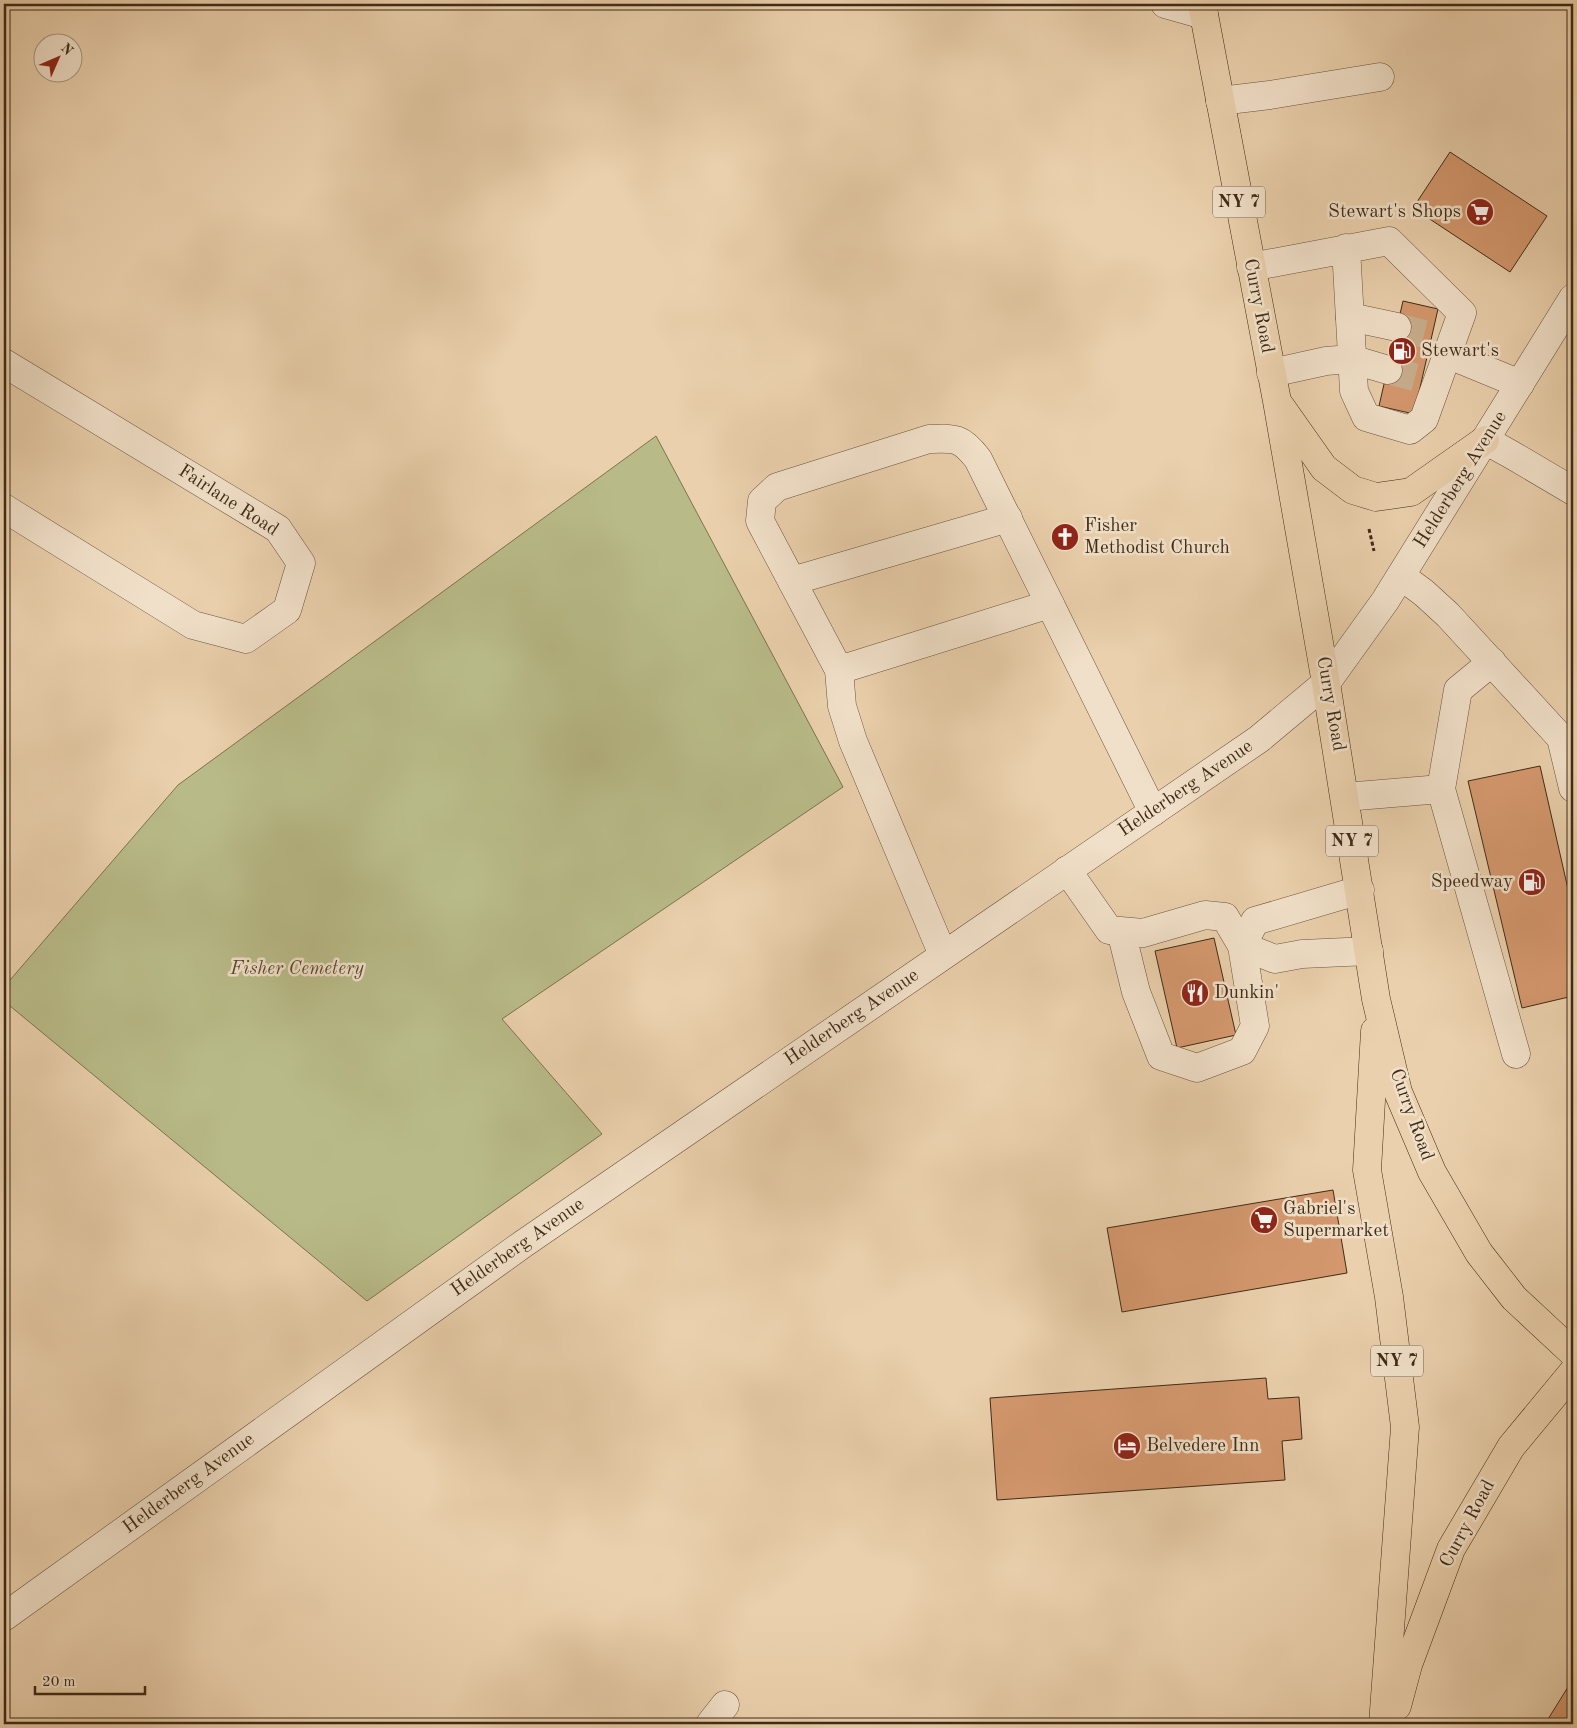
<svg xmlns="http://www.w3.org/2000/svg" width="1577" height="1728" font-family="'Old Standard TT',serif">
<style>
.green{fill:#b8bb88;stroke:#7c7350}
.building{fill:#d5986e;stroke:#3f2b17}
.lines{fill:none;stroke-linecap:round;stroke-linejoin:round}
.minor-tunnel{stroke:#c8af8e;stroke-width:28;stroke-dasharray:28 14;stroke-linecap:butt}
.minor-casing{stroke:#6a543c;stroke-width:29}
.major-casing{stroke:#3f2b17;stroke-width:29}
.path{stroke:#3f2b17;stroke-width:3;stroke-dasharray:4 2.5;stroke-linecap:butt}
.minor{stroke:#f1e0c9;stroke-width:28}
.major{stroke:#ead0ac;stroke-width:28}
.labels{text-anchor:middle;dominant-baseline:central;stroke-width:5;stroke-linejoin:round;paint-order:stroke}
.shield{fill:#f1e0c9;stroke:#74614c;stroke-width:1}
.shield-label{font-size:18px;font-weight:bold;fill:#3f2b17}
.poi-label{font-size:19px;fill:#3f2b17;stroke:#f1e0c9;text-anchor:start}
.street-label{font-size:19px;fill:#3f2b17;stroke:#f1e0c9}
.park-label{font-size:19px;font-style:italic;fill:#57482e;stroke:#f1e0c9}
</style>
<rect width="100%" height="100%" fill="#ead0ac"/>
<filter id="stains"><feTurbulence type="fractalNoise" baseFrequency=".004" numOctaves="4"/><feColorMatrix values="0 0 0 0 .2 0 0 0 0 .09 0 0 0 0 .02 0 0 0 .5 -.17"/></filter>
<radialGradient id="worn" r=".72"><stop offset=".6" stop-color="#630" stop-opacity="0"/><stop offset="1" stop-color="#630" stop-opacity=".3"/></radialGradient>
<path class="green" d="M656 436 843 787 502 1019 602 1134 367 1301 4 1001V987L178 785Z"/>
<g class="building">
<path d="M1450 152 1547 216 1510 272 1413 208Z"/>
<path d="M1403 301 1438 309 1414 414 1379 406Z"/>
<path d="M1540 766 1573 911V996L1522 1008 1468 781Z"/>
<path d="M1214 938 1236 1035 1177 1048 1155 951Z"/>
<path d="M1333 1190 1347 1273 1122 1312 1107 1228Z"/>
<path d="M1266 1378 1268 1399 1299 1397 1302 1439 1282 1441 1285 1480 997 1500 990 1398Z"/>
<path d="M1573 1679V1724H1545Z"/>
</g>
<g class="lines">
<g class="minor-tunnel">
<path d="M1397 327 1432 336"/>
<path d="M1388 370 1422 379"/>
</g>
<defs>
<g id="minor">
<path d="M1165 4 1204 15"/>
<path d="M1220 101 1270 95 1380 77"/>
<path d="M1251 267 1389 241 1462 313 1424 419 1410 430 1366 417 1354 391 1346 248"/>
<path d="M1350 317 1397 327"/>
<path d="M1447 354 1520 384"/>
<path d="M4 363 278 529 301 563 287 610 246 639 193 625 4 508"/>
<path d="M1271 373 1326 361 1351 359 1388 370"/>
<path d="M1485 440 1512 455 1573 491"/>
<path d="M1401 576 1424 593 1448 615 1561 738 1573 788"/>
<path d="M792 581 1008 518"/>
<path d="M1492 662 1458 690 1441 789 1516 1054"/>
<path d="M839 670 1050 604"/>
<path d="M1345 797 1441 789"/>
<path d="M1067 870 1109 930 1143 933 1205 915 1225 917 1242 946 1255 1026 1242 1051 1197 1068 1161 1056 1136 992 1121 931"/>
<path d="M1360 890 1255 921 1242 946 1275 959 1302 954 1369 951"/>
<path d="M943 955 853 741 842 706 839 670 760 521 762 501 777 487 929 439C955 438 961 437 978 459L1153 812"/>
<path d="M4 1617 523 1244 1259 739 1326 683 1385 601 1573 298"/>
<path d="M710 1724 725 1705"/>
</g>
<g id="major">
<path d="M1202 4 1277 401 1326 683 1376 999 1398 1092 1432 1172 1479 1253 1514 1298 1573 1353"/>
<path d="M1281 407 1324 468 1353 490 1376 497 1411 492 1485 440"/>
<path d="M1375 1031 1367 1170 1389 1297 1405 1427 1383 1724"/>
<path d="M1397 1706 1408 1665 1451 1549 1511 1447 1573 1372"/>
</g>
</defs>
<use href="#minor" class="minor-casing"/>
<use href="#major" class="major-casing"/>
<path class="path" d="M1369 529 1374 551"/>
<use href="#minor" class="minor"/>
<use href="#major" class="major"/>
</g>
<defs>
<symbol id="supermarket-disc" viewBox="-11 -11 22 22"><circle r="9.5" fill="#8f2418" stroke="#f1e0c9"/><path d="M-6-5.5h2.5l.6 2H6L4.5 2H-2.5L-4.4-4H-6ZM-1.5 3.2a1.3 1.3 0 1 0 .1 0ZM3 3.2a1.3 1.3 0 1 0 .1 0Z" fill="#fff"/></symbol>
<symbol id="fuel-disc" viewBox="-11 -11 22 22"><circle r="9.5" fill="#8f2418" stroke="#f1e0c9"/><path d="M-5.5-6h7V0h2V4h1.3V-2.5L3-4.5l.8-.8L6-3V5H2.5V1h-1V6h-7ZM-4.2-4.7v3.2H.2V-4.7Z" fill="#fff"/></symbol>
<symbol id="church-disc" viewBox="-11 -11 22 22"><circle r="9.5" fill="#8f2418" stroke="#f1e0c9"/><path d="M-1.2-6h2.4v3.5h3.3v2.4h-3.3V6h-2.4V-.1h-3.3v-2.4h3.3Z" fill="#fff"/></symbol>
<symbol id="restaurant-disc" viewBox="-11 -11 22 22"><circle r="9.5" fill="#8f2418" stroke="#f1e0c9"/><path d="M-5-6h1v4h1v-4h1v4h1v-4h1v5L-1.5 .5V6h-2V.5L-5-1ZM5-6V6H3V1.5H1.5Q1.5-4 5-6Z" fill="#fff"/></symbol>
<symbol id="hotel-disc" viewBox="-11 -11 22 22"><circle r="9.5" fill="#8f2418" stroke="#f1e0c9"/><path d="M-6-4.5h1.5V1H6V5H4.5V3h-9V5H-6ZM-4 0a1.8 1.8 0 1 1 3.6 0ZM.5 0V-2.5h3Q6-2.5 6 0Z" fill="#fff"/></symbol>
</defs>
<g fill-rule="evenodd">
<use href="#supermarket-disc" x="1464" y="196" width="32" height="32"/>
<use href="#fuel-disc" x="1386" y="335" width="32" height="32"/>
<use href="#church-disc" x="1049" y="521" width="32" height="32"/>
<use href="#fuel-disc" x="1516" y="866" width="32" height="32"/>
<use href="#restaurant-disc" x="1179" y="977" width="32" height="32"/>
<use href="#supermarket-disc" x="1248" y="1204" width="32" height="32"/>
<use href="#hotel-disc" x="1111" y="1430" width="32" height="32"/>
</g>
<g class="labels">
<g class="shield">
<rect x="1213" y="186.5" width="52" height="31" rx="4"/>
<rect x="1326" y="825.5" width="52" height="31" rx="4"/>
<rect x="1371" y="1345.5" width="52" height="31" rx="4"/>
</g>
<g class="shield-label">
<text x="1239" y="202">NY 7</text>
<text x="1352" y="841">NY 7</text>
<text x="1397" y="1361">NY 7</text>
</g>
<g class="poi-label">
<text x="1461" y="212" text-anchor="end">Stewart's Shops</text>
<text x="1421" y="351">Stewart's</text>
<text x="1084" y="526">Fisher<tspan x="1084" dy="22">Methodist Church</tspan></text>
<text x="1513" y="882" text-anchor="end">Speedway</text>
<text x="1214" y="993">Dunkin'</text>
<text x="1283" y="1209">Gabriel's<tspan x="1283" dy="22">Supermarket</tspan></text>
<text x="1146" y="1446">Belvedere Inn</text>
</g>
<g class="street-label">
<text transform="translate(1258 306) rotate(79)">Curry Road</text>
<text transform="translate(1461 480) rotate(-58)">Helderberg Avenue</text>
<text transform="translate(228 501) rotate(33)">Fairlane Road</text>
<text transform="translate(1330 704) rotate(80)">Curry Road</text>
<text transform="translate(1186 789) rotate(-34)">Helderberg Avenue</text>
<text transform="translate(852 1018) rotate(-34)">Helderberg Avenue</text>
<text transform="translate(1411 1115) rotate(70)">Curry Road</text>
<text transform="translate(518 1248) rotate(-35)">Helderberg Avenue</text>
<text transform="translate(189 1484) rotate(-36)">Helderberg Avenue</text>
<text transform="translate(1468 1524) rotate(-62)">Curry Road</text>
</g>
<g class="park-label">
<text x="297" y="969">Fisher Cemetery</text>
</g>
</g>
<rect width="1577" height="1728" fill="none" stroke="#ead0ac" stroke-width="20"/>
<rect x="5" y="5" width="1567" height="1718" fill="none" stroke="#3f2b17" stroke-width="2.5"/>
<rect x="10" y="10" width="1557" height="1708" fill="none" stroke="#3f2b17"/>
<g transform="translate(58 58) rotate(45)"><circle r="24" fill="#f1e0c9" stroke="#aa9882"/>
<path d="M0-4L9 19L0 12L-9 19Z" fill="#8f2418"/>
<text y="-8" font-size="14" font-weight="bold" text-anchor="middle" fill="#3f2b17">N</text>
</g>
<path d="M35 1686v8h110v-8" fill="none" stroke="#3f2b17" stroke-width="2.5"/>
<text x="42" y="1686" font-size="15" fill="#3f2b17" stroke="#f1e0c9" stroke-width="4" paint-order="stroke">20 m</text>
<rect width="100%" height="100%" filter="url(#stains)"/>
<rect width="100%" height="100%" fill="url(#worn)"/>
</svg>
